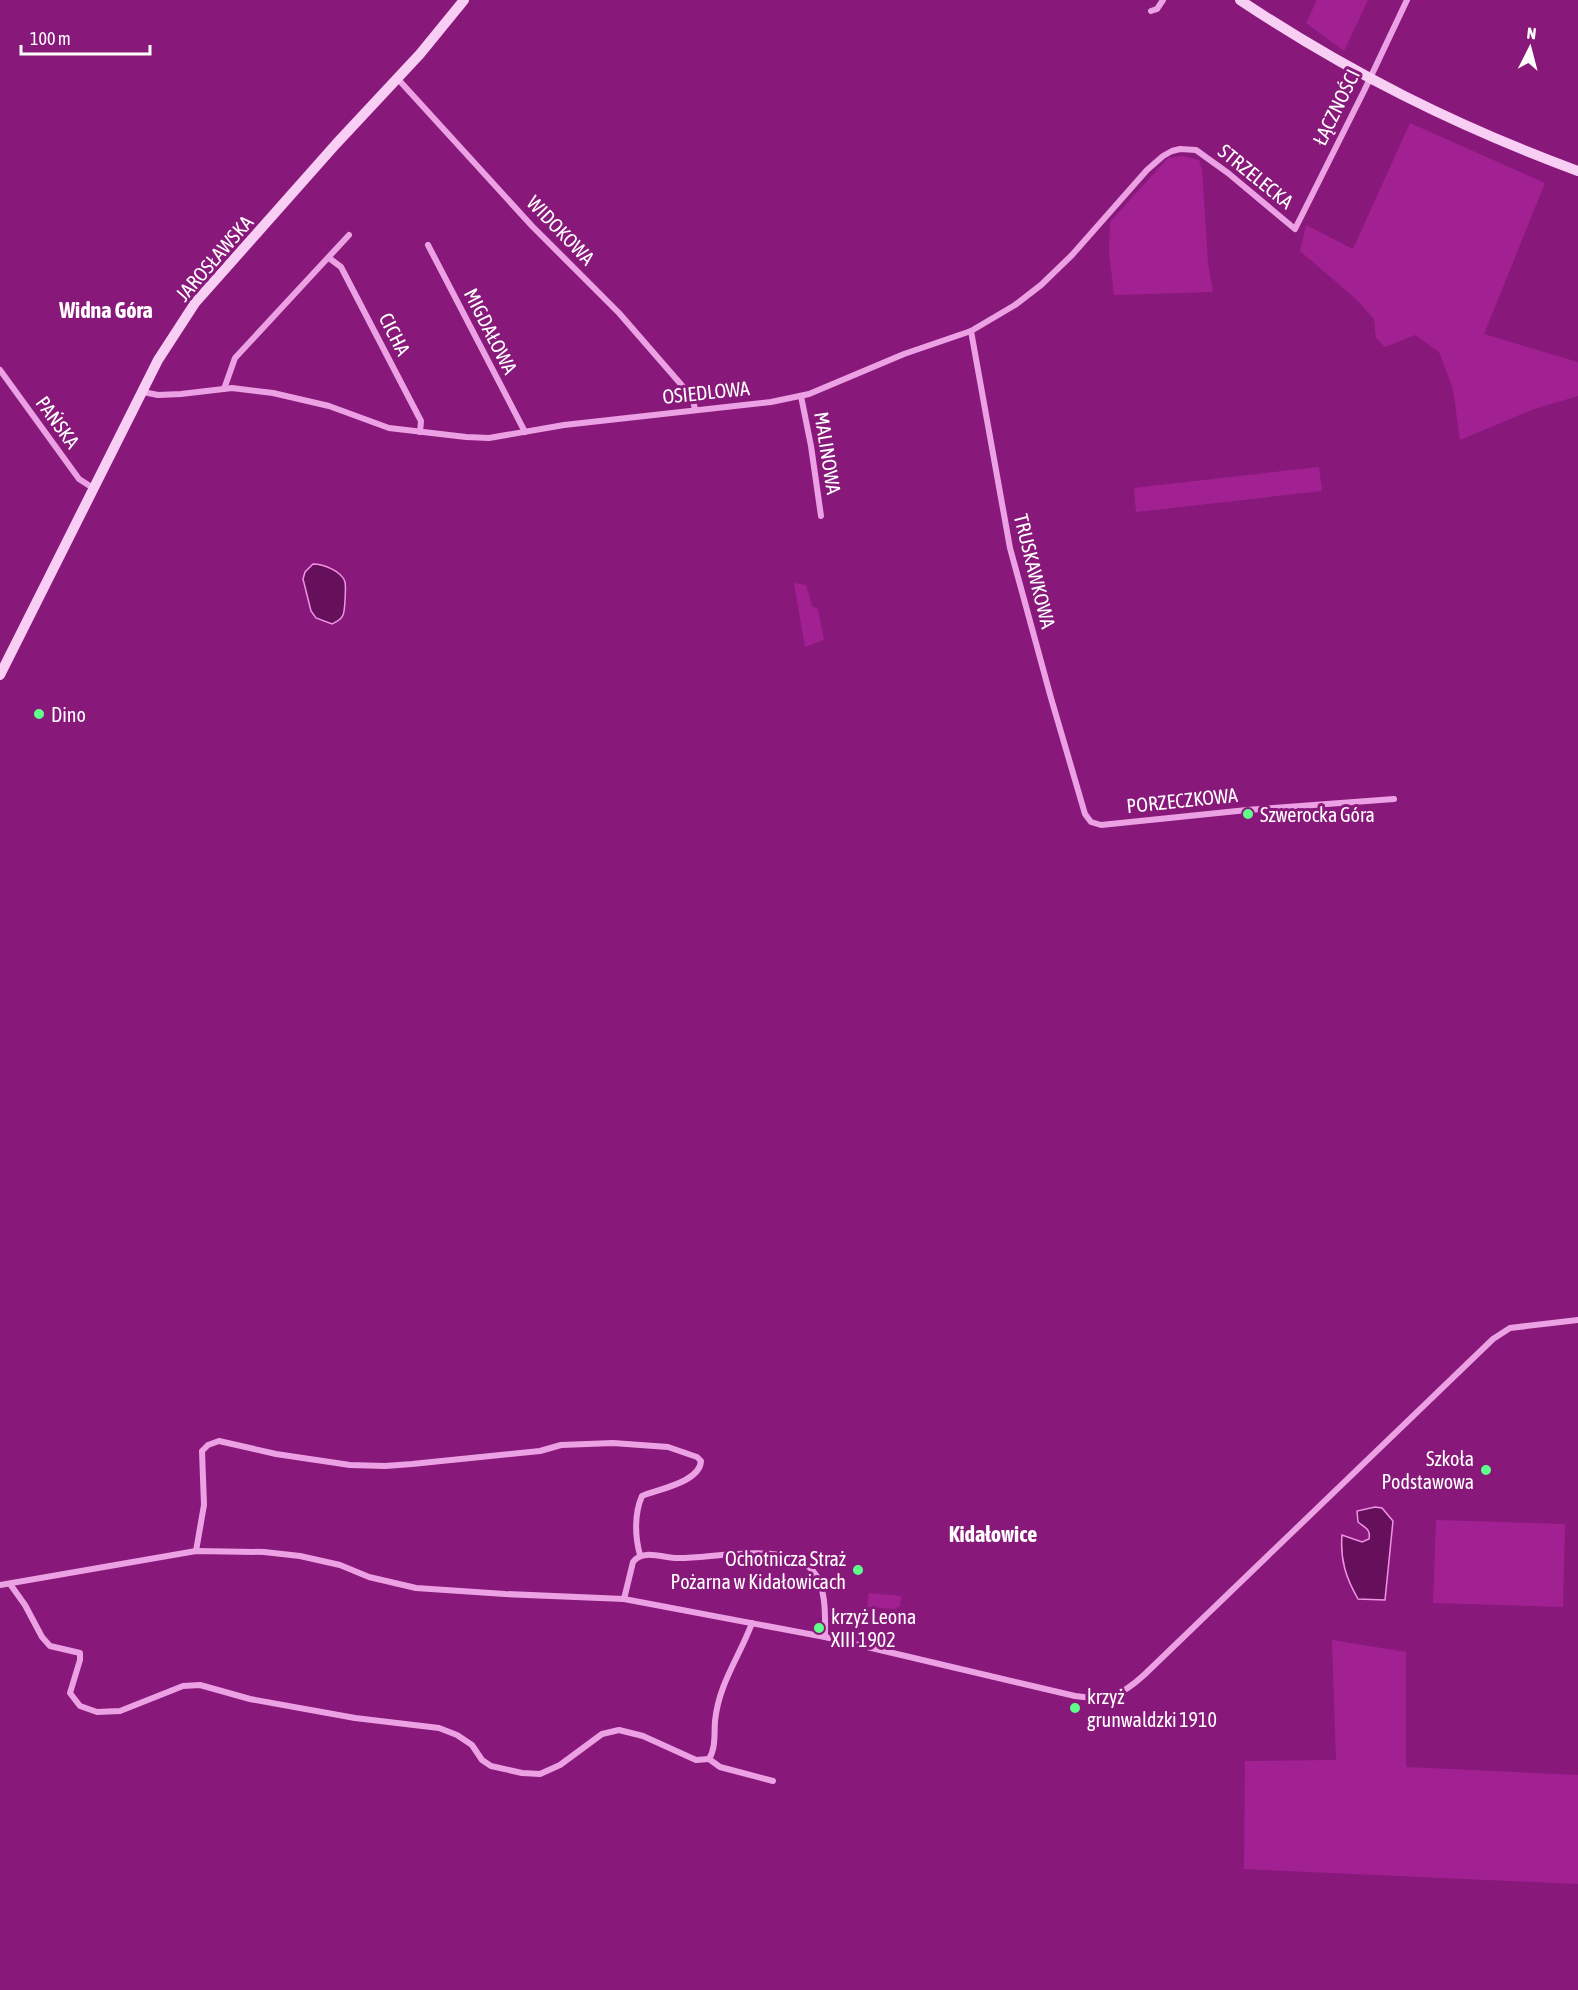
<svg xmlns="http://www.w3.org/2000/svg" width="1578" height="1990" font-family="'Asap Condensed',sans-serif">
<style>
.green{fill:#a12193}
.water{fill:#66105b;stroke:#ef93e7;stroke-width:1.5}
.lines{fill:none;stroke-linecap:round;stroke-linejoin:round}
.minor{stroke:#eda1e5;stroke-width:6}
.secondary{stroke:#f9cef4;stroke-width:10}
.poi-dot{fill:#5dff89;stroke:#88197a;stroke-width:2}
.labels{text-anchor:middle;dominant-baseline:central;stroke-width:6;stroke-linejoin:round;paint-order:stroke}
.street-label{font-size:20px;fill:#fff;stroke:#88197a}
.poi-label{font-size:20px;fill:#fff;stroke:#88197a;text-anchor:start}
.quarter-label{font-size:22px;font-weight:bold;fill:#fff;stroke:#88197a}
</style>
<rect width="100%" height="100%" fill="#88197a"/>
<g class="green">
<path d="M1317 0H1368L1344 51 1306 23Z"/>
<path d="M1410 123 1545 183 1484 334 1578 362V396L1534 409 1460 440 1453 389 1439 352 1415 335 1385 347 1376 338 1374 319 1355 298 1300 251 1306 225 1353 249Z"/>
<path d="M1183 156 1199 160 1202 169 1208 263 1213 292 1114 295 1109 251 1110 222 1168 158Z"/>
<path d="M1319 467 1322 491 1136 512 1134 488Z"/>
<path d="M794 583 806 585 812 606 818 609 824 640 805 647Z"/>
<path d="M1436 1520 1565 1524 1563 1607 1433 1603Z"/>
<path d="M869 1593 901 1596 900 1606 895 1609 867 1607Z"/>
<path d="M1332 1640 1406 1652V1767L1578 1775V1884L1244 1869 1245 1761 1336 1760Z"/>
</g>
<g class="water">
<path d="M313 564C323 564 342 571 345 582 346 586 345 611 343 615 341 620 336 622 332 624L316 618 311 611 303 579 305 572Z"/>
<path d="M1375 1507 1382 1508 1393 1521 1385 1600 1358 1599C1346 1578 1340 1560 1342 1535L1362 1542 1369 1539C1371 1529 1365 1528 1358 1522L1357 1511Z"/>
</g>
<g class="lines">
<g class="minor">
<path d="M1151 11 1157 9 1163 0"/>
<path d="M397 78 532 226 619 313 692 397 695 409"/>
<path d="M428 245 525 432"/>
<path d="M329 258 341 267 421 421 420 432"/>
<path d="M971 331 1010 548 1051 698 1085 814 1091 822 1101 825 1247 810 1394 799"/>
<path d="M0 370 79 479 93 488"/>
<path d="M224 389 235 358 349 235"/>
<path d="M143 392 158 395 181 394 232 388 273 393 329 406 389 428 466 437 489 438 564 425 771 402 809 394 904 354 971 331 1015 305 1041 285 1072 255 1147 170 1163 156 1172 151 1180 149 1196 150 1228 173 1295 229 1364 91 1407 0"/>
<path d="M801 396 811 446 821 516"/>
<path d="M196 1551 204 1505 202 1451 208 1445 219 1441 276 1454 350 1465 385 1466 412 1464 540 1451 561 1445 613 1443 668 1447 697 1457 701 1461C700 1482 659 1489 642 1496 634 1514 635 1537 640 1555"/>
<path d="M10 1584 25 1605 42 1637 50 1646 80 1653V1660L70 1693 80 1706 97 1712 120 1711 183 1686 200 1685 250 1699 355 1718 439 1728 457 1735 472 1745 482 1760 491 1766 522 1773 540 1774 560 1765 602 1734 619 1730 643 1736 696 1760 709 1759C716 1748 714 1734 715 1721 719 1683 739 1658 752 1623"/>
<path d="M0 1585 196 1551 264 1552 300 1556 340 1565 369 1577 416 1588 505 1594 624 1599 825 1637 1075 1696C1107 1701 1120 1697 1144 1675L1493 1339 1510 1328 1578 1320"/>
<path d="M624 1599 633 1562C643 1548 665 1559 680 1558 715 1558 788 1541 813 1571 827 1587 825 1618 825 1637"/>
<path d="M709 1759 720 1767 773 1781"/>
</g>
<g class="secondary">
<path d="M1240 0C1348 72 1456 126 1578 171"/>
<path d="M0 675 158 360 195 303 336 144 420 54 464 0"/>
</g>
</g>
<g class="poi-dot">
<circle cx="39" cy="714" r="6"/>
<circle cx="1248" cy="814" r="6"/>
<circle cx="1486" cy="1470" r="6"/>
<circle cx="858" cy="1570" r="6"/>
<circle cx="819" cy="1628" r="6"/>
<circle cx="1075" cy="1708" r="6"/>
</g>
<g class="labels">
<g class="street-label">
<text transform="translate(1336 107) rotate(-64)">ŁĄCZNOŚCI</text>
<text transform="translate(1256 176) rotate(39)">STRZELECKA</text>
<text transform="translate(561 230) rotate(46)">WIDOKOWA</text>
<text transform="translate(214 258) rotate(-49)">JAROSŁAWSKA</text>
<text transform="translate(491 331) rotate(63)">MIGDAŁOWA</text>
<text transform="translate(395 334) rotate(63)">CICHA</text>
<text transform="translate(706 392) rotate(-6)">OSIEDLOWA</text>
<text transform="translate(58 422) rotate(54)">PAŃSKA</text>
<text transform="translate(828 453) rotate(81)">MALINOWA</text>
<text transform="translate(1035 571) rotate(76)">TRUSKAWKOWA</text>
<text transform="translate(1182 800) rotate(-6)">PORZECZKOWA</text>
</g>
<g class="poi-label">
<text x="51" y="714">Dino</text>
<text x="1260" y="814">Szwerocka Góra</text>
<text x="1474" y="1458" text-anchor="end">Szkoła<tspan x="1474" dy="23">Podstawowa</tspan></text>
<text x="846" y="1558" text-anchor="end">Ochotnicza Straż<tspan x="846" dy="23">Pożarna w Kidałowicach</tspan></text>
<text x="831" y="1616">krzyż Leona<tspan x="831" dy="23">XIII 1902</tspan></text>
<text x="1087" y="1696">krzyż<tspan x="1087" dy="23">grunwaldzki 1910</tspan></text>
</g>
<g class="quarter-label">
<text x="106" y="310">Widna Góra</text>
<text x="993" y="1534">Kidałowice</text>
</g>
</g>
<g transform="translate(1530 48) rotate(6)" stroke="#88197a" stroke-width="4.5" paint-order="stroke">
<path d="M0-4.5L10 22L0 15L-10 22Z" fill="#ffffff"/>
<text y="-9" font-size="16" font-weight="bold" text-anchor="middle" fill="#ffffff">N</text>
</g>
<path d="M21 45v9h129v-9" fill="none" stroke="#ffffff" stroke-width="3"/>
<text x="30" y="45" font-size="18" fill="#ffffff" stroke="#88197a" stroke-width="4.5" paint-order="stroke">100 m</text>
</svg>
